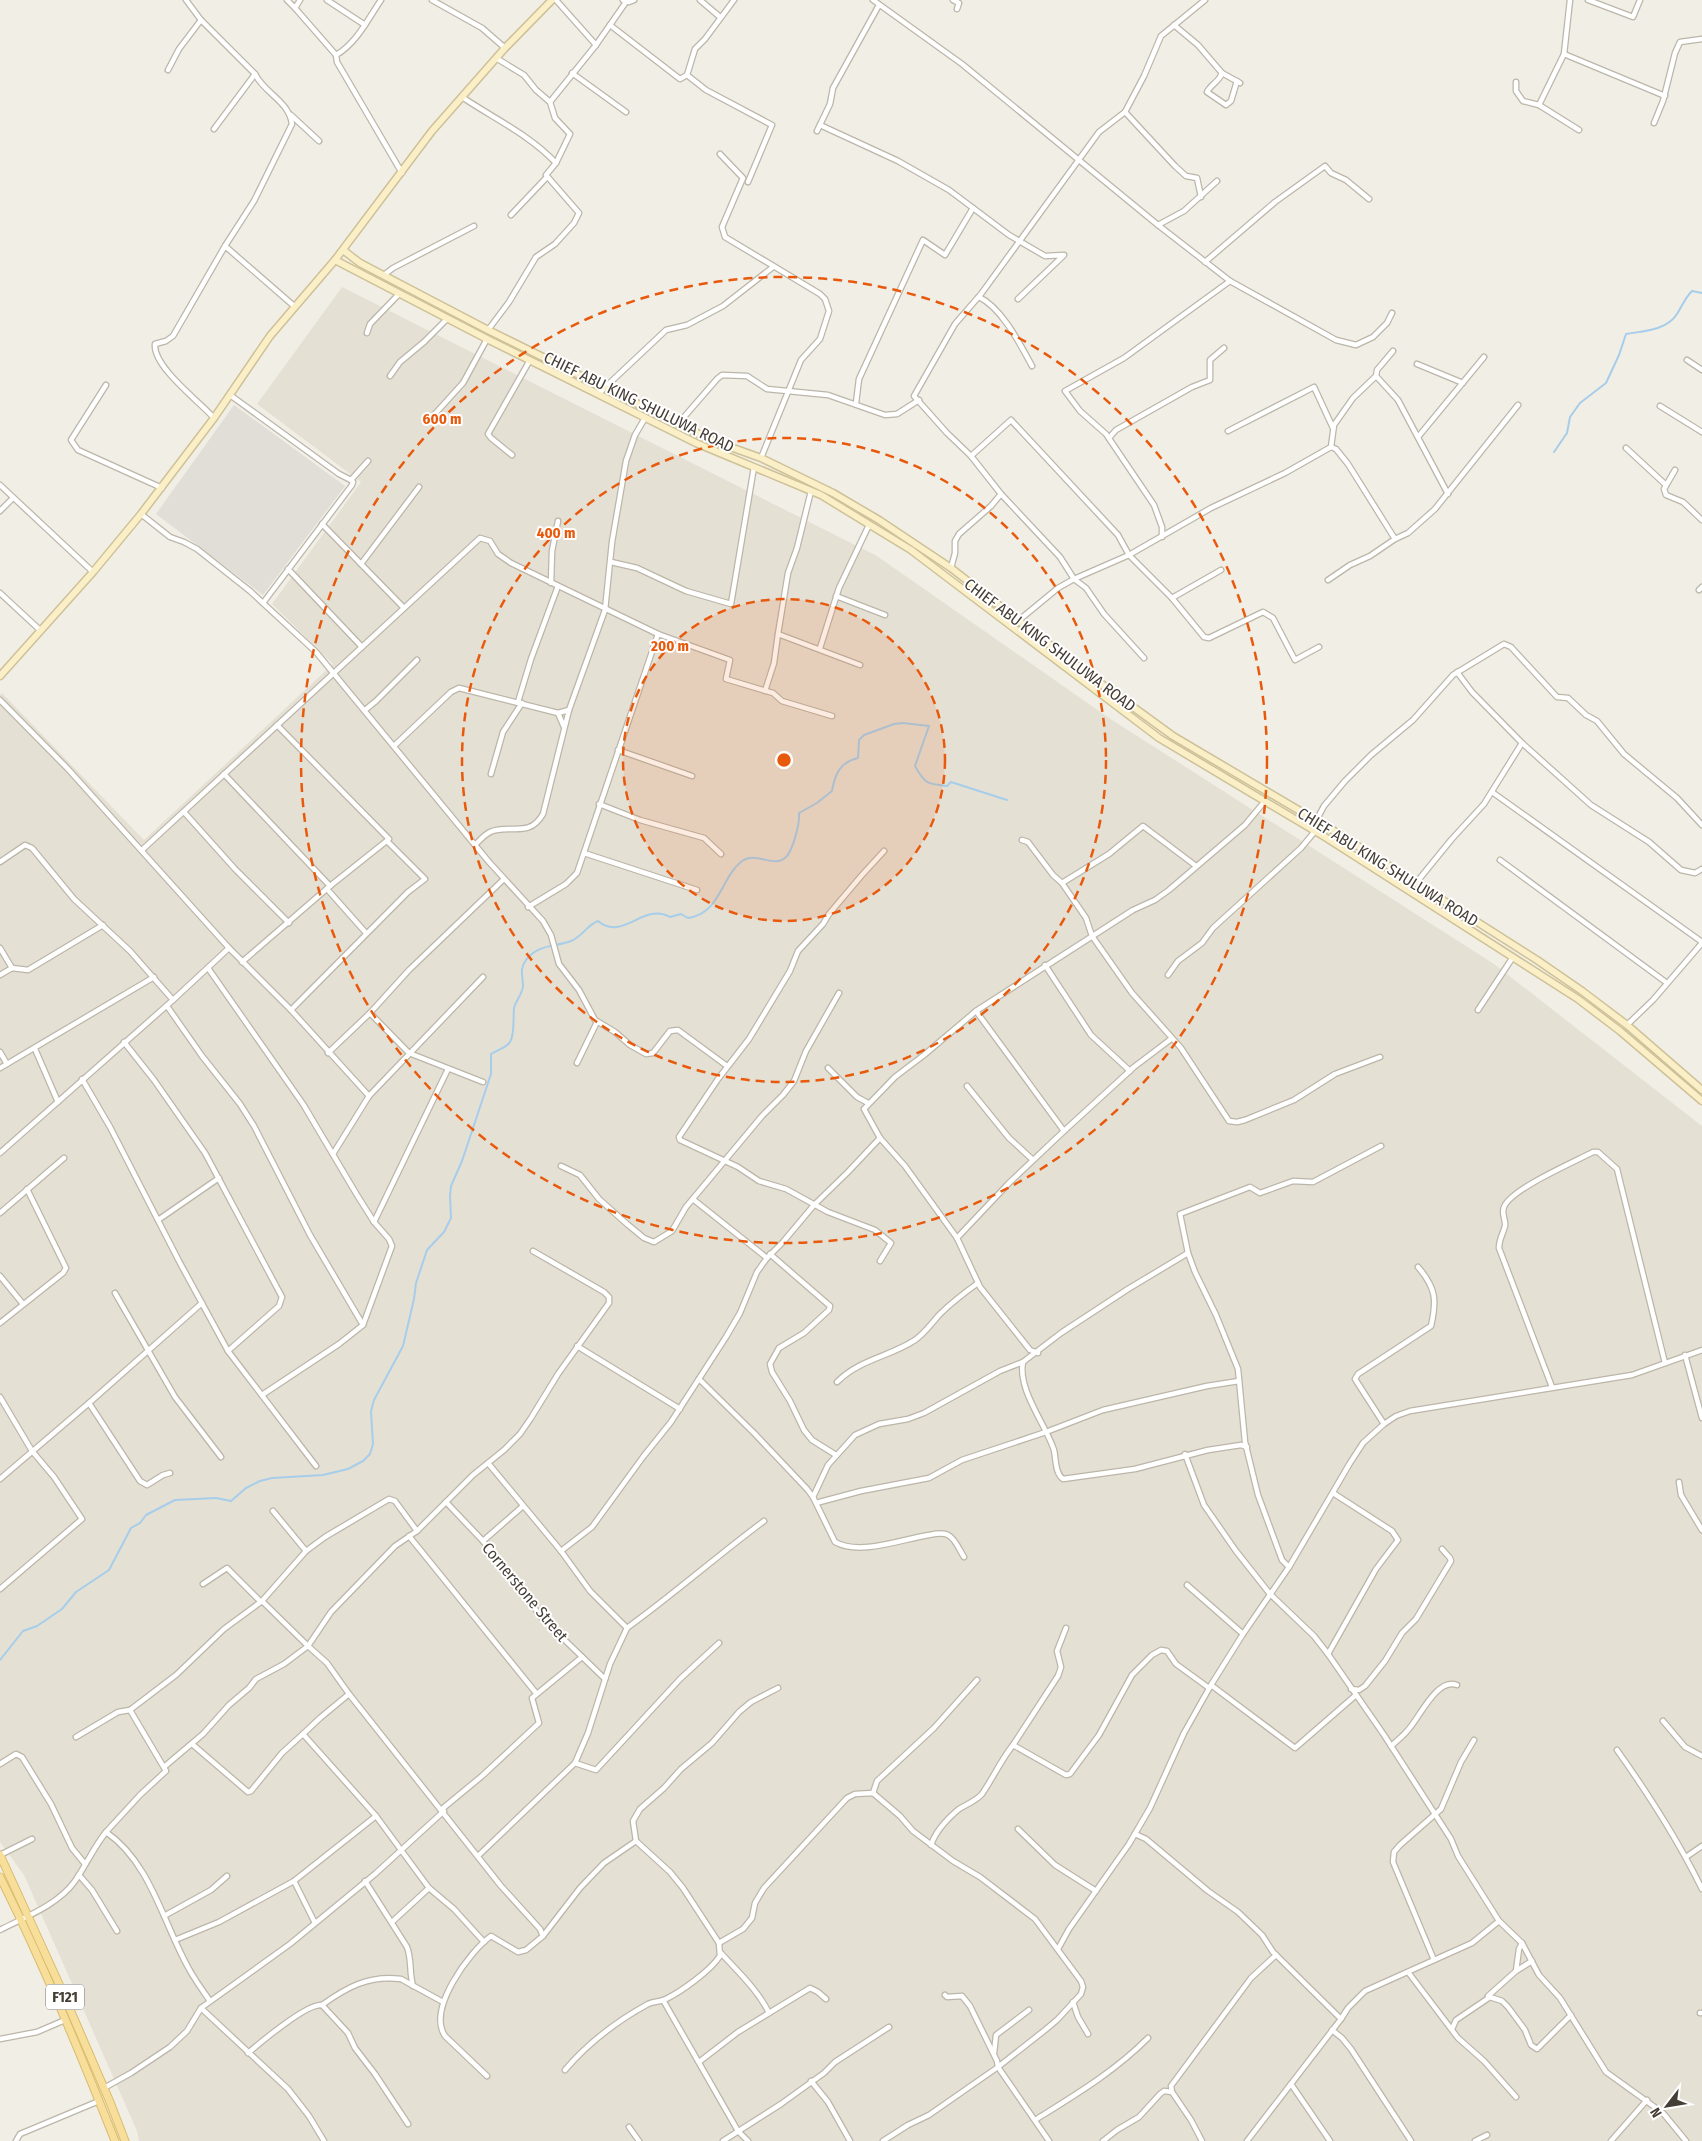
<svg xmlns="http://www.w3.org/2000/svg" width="1702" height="2141" font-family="'Fira Sans Condensed',sans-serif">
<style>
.residential{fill:#e5e0d4}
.industrial{fill:#e1ddd7}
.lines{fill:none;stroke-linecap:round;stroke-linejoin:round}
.stream{stroke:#a6cdea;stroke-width:2}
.street-casing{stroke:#bcb6a9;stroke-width:7}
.secondary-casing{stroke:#cec198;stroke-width:9}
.primary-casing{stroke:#dabb6b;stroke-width:9}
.street{stroke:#fff;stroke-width:4.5}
.secondary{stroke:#faefc7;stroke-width:6}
.primary{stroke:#f7de9a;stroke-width:7}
.ring{fill:none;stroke:#e8590c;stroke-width:2.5;stroke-dasharray:9 6}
.labels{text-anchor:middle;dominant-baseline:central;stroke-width:4;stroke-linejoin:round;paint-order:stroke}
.shield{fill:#fff;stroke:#7c7872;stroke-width:1}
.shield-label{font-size:15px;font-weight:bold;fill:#443e36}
.street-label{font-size:16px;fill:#443e36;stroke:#fff}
.centre{fill:#e8590c;stroke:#fff;stroke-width:2.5}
.ring-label{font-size:15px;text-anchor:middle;font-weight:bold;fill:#e8590c;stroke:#fff;stroke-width:4;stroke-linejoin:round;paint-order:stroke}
</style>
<rect width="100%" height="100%" fill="#f1eee6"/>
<path class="residential" d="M342 287 877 556 1109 718 1494 964 1702 1126V2141H139L137 2131 24 1875 0 1842V695L2 693 144 840 333 664 272 604 361 482 257 404Z"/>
<path class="industrial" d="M234 405 345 486 263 595 156 514Z"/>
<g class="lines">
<g class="stream">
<path d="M1554 452 1567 433 1570 417 1580 403 1606 383 1619 355 1626 334C1643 331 1666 331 1677 314 1682 306 1685 298 1692 291L1702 293"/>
<path d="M0 1660 23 1631 37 1626 62 1609 76 1592 109 1570 131 1528 140 1523 146 1515 175 1500 216 1498 231 1501 246 1488 260 1481 272 1478 323 1475 348 1469 363 1461 370 1454 373 1444 371 1411 374 1400 403 1346 414 1299 416 1283 427 1250 444 1232 451 1218 450 1196 451 1186 462 1161 491 1074V1054C497 1050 506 1048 510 1042 515 1034 513 1017 514 1008 516 1000 522 995 523 986 523 977 519 969 526 960 538 944 555 947 571 941 583 936 587 925 598 921 623 942 643 902 670 917L681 914 688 918C720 914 721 877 742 861 757 851 774 869 786 857 793 850 800 823 799 813L817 803 832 791C835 774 840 762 858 758L859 740 864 735 894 724 903 723 929 726 915 766C925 784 927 784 947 786L951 782 1007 800"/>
</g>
<defs>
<g id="street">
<path d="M186 0 201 20 255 74C264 93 289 101 292 124L254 201 225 246 173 336 166 341 155 344C153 367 199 401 214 418"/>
<path d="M287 0 295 8 300 0"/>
<path d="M327 0 365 25"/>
<path d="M381 0C368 19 356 44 336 55L337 62 402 173"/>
<path d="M432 0 482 28 505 48"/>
<path d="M623 0 629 2 634 0"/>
<path d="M700 0 720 17"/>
<path d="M873 0 962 64 1158 225 1230 281 1124 358 1065 391 1080 411 1106 434 1154 505 1162 527V537"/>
<path d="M953 0 959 3 957 9"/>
<path d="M1588 0 1633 17 1640 0"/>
<path d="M295 8 336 55"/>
<path d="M610 25 680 79 687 75 695 49 705 39 734 0"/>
<path d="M1174 25 1198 45 1222 73 1240 83"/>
<path d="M596 45 626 2"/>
<path d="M1564 54 1665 96"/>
<path d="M496 58 524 75 536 90 550 102 555 118 570 134 556 163"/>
<path d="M168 70 179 49 201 20"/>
<path d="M572 73 626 112"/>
<path d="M1222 73C1219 82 1211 84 1207 92L1226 105 1231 101 1237 81"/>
<path d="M687 75 706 90 772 125 748 182"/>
<path d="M1516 82V91L1523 101 1539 105 1579 130"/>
<path d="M462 97C493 118 530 135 556 163L546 175 579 213 574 223 555 244 536 257 509 302 488 330"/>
<path d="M550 102 596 45 556 0"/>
<path d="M1539 105 1564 54 1570 0"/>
<path d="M1125 112 1175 166 1186 176 1197 178 1201 197"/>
<path d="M291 115 319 141"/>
<path d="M1654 123 1663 101 1675 53 1680 42 1702 39"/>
<path d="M820 125 898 161 949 190 1009 235 1045 256 1064 255 1018 299"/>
<path d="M214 129 255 74"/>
<path d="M817 131 830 104 833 88 879 5"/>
<path d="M720 154 743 178 722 227 725 237 820 294 825 299 829 311 820 339 801 360 761 458"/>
<path d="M511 215 547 177"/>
<path d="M1158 225 1184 211 1217 181"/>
<path d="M225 246 294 306"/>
<path d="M1205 262 1275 202 1325 166 1331 173 1346 180 1369 199"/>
<path d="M384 275 393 268 474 226"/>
<path d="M1230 281 1336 340 1356 345 1373 337 1387 323 1392 313"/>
<path d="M979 297C1002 308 1020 344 1032 366"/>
<path d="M367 333 370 324 399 294"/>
<path d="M1687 360 1702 370"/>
<path d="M1417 364 1463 383"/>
<path d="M390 376 400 362 424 342 447 319"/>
<path d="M1376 376 1377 370 1393 351"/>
<path d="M106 385 71 440 78 450 162 488"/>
<path d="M598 394 666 330 687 325 723 306 773 267"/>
<path d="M230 395 339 474 351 480"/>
<path d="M856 403 859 379 923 240 945 255 973 208"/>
<path d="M1660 406 1702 432"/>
<path d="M433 416 463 383 487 339"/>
<path d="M678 424 717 379 722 375 747 376 767 389 828 395 885 415 897 414 919 400"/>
<path d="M1228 431 1314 387 1333 428"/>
<path d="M1418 437 1484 357"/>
<path d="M1109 438 1116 430 1192 387 1210 380V360L1224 348"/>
<path d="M1331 447 1334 425 1353 398 1376 376 1398 400 1448 494"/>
<path d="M1626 448 1666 485"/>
<path d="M512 455 491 438 488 434 530 360"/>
<path d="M971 456 1011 420 1118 535 1129 555 1172 598 1221 570"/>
<path d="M1675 470 1664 489 1666 495 1683 502 1702 520"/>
<path d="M0 485 93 572"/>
<path d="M0 511 13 498"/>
<path d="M141 514 170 537 184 542 197 549 250 591 316 652 489 862 543 921 551 935 559 964 579 990 595 1020 615 1032 630 1045 646 1054 653 1053 670 1031 678 1030 727 1066"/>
<path d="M322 524 404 608"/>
<path d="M611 562 637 568 686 591 731 604 754 467"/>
<path d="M361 564 419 487"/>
<path d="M951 568 955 553V541L959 534 991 506 1001 494"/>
<path d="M288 569 362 647"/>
<path d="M1328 580 1350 565 1370 556 1395 539 1408 533 1435 509 1518 405"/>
<path d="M551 583 552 551 558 521"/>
<path d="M1699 590 1702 587"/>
<path d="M0 593 41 631"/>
<path d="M836 596 885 615"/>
<path d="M1172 598 1204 637 1209 638 1263 612 1273 618 1295 660 1319 647"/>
<path d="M263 603 352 485 353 482 351 480 368 461"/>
<path d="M1018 621 1058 588 1074 579 1129 555 1211 508 1285 473 1331 447 1336 449 1348 464 1395 539"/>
<path d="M778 634 788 573 797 548 811 491"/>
<path d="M820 648 839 588 869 525"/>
<path d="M1144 658 1104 614 1086 588 1074 579 1060 557 1001 494 971 456 947 433 914 396 955 324 981 294 1099 132 1125 112 1144 76 1161 36 1205 0"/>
<path d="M1457 672 1472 692 1522 743 1591 805 1649 842 1681 870 1695 873 1702 869"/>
<path d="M765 691 774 663 778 634 860 665"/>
<path d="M0 700 68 769 229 948 291 1010 369 1096"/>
<path d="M518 702 531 659 558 586"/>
<path d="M365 710 376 701 417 660"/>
<path d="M558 713 564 727"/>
<path d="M394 746 451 692 459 688 558 713 569 710"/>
<path d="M618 750 692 776"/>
<path d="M224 774 330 886"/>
<path d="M491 774 503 732 522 703"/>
<path d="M1492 792 1702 942"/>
<path d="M599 804 640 820 704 838 721 854"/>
<path d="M184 812 235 869 289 923"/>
<path d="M1316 821 1324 806 1345 781 1371 755 1413 720 1453 675 1504 644 1511 647 1557 697 1568 698 1586 715 1597 721 1624 754 1677 798 1702 825"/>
<path d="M1022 840 1028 842 1053 875 1062 883 1086 918 1092 936 1132 993 1181 1048 1229 1121 1237 1122 1245 1120 1294 1100 1335 1074 1380 1057"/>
<path d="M475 845C479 841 484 835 490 832 509 823 529 839 543 814L569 710 605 610 612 542 626 461 635 435 645 418"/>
<path d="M142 850 480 538 490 541 498 554 511 563 658 634 730 660 726 679 773 693 782 701 832 716"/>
<path d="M584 853 697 890"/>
<path d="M1500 860 1667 983"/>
<path d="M0 862 25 845 32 848 74 899 130 951 173 1000"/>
<path d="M1062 883 1109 854 1143 826 1196 866"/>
<path d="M1416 883 1451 840 1484 804 1522 743"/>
<path d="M327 889 366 933"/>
<path d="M528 907 566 884 577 873 658 634"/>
<path d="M0 948 12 968"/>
<path d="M242 962 330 886 389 839 277 725"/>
<path d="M1045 965 1091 1035 1130 1071"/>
<path d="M208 968 303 1104 357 1195 374 1222 389 1239 392 1246 363 1325 339 1344 262 1395"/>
<path d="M0 975 12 968 28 970 103 925"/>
<path d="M1168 975 1178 961 1202 943 1213 928 1301 848 1321 824"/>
<path d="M167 1006 202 1056 240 1104 254 1126 310 1235 363 1325"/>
<path d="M291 1010 408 892 425 879 388 842"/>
<path d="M1478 1010 1513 957"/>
<path d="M976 1011 1064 1131"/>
<path d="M370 1013 409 1053 483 1082"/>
<path d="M1627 1025 1653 1000 1702 943"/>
<path d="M124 1042 154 1080 205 1153 282 1297 279 1306 228 1351"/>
<path d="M35 1049 58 1102"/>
<path d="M0 1052 7 1064"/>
<path d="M328 1053 370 1013 409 970 504 879"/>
<path d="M577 1063 597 1022"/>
<path d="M0 1068 154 977"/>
<path d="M828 1068 857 1097 868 1103"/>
<path d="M82 1079 110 1127 180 1263 228 1351 316 1466"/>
<path d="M967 1086 1009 1138 1033 1160"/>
<path d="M0 1153 173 1000 229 948"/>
<path d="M333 1154 369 1096 483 977"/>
<path d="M561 1166 580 1175 599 1199 627 1224 644 1238 654 1242 672 1231 686 1207 762 1116 783 1095 794 1081 806 1051 839 993"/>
<path d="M694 1200 767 1258"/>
<path d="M0 1213 64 1158"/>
<path d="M158 1220 219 1178"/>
<path d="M374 1222 448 1069"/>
<path d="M957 1238 1009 1183 1064 1131 1134 1067 1171 1039"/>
<path d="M533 1251 604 1292 609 1297V1303L558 1374 531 1418 520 1434 504 1450 473 1475 417 1531 395 1546 331 1612 308 1646 327 1663 349 1694 501 1886 540 1929 543 1936"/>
<path d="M770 1254 830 1306 829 1310 804 1333 779 1348 770 1364 772 1372 790 1401 804 1430 812 1440 836 1455"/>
<path d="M880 1261 891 1243 875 1230 828 1212 786 1189 759 1181 738 1167 680 1140 679 1137 718 1079 749 1039 790 971 798 951 823 924 829 914 862 875 884 851"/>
<path d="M0 1276 23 1304"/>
<path d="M115 1293 175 1397 221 1457"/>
<path d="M0 1323 63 1273 66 1268 27 1189"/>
<path d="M577 1346 680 1409"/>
<path d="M1038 1353 1030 1350 980 1287 957 1238 905 1166 880 1138 864 1109 895 1077 924 1055 976 1011 1133 910 1155 900 1169 890 1245 825 1265 801"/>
<path d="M1685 1355 1702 1418"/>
<path d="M1023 1362C1017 1389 1046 1425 1054 1450 1056 1459 1055 1473 1063 1479L1135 1469 1208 1450 1241 1445 1247 1447"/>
<path d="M699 1379 754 1433 807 1489 813 1497 835 1542C860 1556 902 1539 929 1535 934 1534 943 1532 948 1535 955 1538 960 1551 964 1557"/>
<path d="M837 1382C860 1359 889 1357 915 1340 924 1334 932 1323 939 1315 951 1303 964 1293 978 1283"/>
<path d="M1552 1387 1499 1248C1499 1239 1503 1234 1505 1226 1506 1220 1501 1213 1504 1207 1511 1189 1574 1162 1593 1152H1598L1617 1169 1665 1363"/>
<path d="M0 1397 32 1451 54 1477 82 1519 0 1589"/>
<path d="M89 1403 140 1481 147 1485 163 1475 170 1473"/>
<path d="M1384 1424 1355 1379 1358 1374 1431 1326C1437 1300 1436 1288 1418 1267"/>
<path d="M1185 1454 1204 1505 1236 1551 1270 1594 1314 1636 1328 1654 1384 1735 1451 1839 1458 1856 1499 1921 1522 1943 1539 1975 1560 1998 1606 2072 1663 2113 1686 2141"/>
<path d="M0 1479 89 1403 202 1303"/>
<path d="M1679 1482 1681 1495 1702 1530"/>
<path d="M813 1497 828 1465 855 1435 879 1424 908 1419 924 1413 1000 1371 1023 1362 1061 1333 1128 1289 1188 1253"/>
<path d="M446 1502 483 1541 543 1619 605 1679"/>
<path d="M816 1503 861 1491 929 1478 962 1460 1046 1432 1103 1410 1207 1386 1239 1381"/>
<path d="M273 1511 306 1551"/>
<path d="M409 1536 536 1693"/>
<path d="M483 1541 523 1506"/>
<path d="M561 1551 592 1527 643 1457 671 1422 726 1337 740 1313 757 1272 767 1258 783 1242 814 1205 848 1172 880 1138"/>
<path d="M1289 1567 1282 1560 1258 1495 1245 1442 1238 1369 1216 1315 1195 1272 1188 1253 1180 1214 1250 1187 1260 1193 1293 1181 1313 1182 1381 1146"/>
<path d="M203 1584 227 1568 261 1602"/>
<path d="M1187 1585 1243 1634"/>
<path d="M627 1628C674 1594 717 1556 764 1521"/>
<path d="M1328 1654 1376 1569 1398 1540 1392 1531 1333 1493"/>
<path d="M1211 1685 1295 1748 1356 1695"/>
<path d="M1351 1689 1359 1690 1365 1686 1385 1661 1402 1633 1416 1619 1451 1561 1450 1558 1442 1549"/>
<path d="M349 1694 320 1718 303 1734 376 1816"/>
<path d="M1663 1721 1685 1747 1702 1756"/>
<path d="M76 1737 118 1712 130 1710"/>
<path d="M192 1744 248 1792 251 1791 282 1753 303 1734"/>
<path d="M1013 1745 1066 1775 1070 1774 1099 1735 1132 1675 1152 1655 1161 1650 1167 1651 1176 1664 1209 1688"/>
<path d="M1391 1746C1397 1741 1403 1736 1408 1730 1420 1717 1437 1677 1457 1685"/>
<path d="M1617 1750C1649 1795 1678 1840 1702 1889"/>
<path d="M575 1763 596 1770 680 1679 719 1643"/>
<path d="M0 1764 16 1754 22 1757 51 1804 72 1848 85 1864"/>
<path d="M164 1767 203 1734 229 1705 249 1688 256 1679 284 1664 308 1646 262 1601 306 1551 325 1537 389 1499 395 1501 417 1531"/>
<path d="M873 1793 877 1781 934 1728 977 1680"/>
<path d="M442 1809 482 1776 539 1723 532 1698 582 1657"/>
<path d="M1018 1829 1055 1865 1096 1891"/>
<path d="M106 1832 140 1795 166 1771 130 1710 176 1675 224 1629 262 1601"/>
<path d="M1135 1834 1146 1839 1208 1891 1238 1912 1262 1935 1273 1952 1341 2019"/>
<path d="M931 1845C936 1830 947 1819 959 1809 967 1804 976 1801 982 1794 993 1778 1001 1760 1013 1745L1058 1676 1061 1667 1057 1651 1066 1628"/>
<path d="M0 1855 32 1839"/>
<path d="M479 1855 575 1763 588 1733 610 1664 627 1628 590 1591 561 1551 488 1463"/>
<path d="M1686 1857 1702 1846"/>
<path d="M79 1875 92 1890 117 1931"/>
<path d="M294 1881 315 1923"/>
<path d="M365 1881 407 1947C412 1960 409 1972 413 1986"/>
<path d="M164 1916 211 1890 227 1876"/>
<path d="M392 1922 429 1888"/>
<path d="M0 1930C25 1917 58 1905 75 1881 86 1865 94 1847 106 1832 151 1863 163 1923 189 1969 195 1980 203 1991 210 2001"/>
<path d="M175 1940 219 1922 294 1881 376 1816 429 1888 454 1909 484 1942"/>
<path d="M719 1943 743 1929 752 1918 755 1903 764 1888 847 1798 855 1794 873 1793 900 1816 913 1831 953 1861 980 1877 1035 1919 1081 1981 1083 1987 1081 1994 1057 2020 1045 2030 998 2067 929 2115 908 2125 883 2141"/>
<path d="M1058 1949 1069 1929 1129 1844 1150 1808 1184 1733 1211 1685 1243 1634 1289 1567 1350 1463 1363 1443 1384 1424 1396 1416 1410 1411 1632 1375 1702 1350"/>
<path d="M1434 1960 1393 1862 1394 1852 1400 1845 1441 1809 1461 1762 1474 1740"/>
<path d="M1516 1971 1532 1961"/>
<path d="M1408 1972 1458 2038 1484 2061 1516 2097"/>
<path d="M945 1995 947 1997 962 1996 970 2006 997 2061 998 2067 1049 2141"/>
<path d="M1488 1996 1516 1971 1519 1949 1522 1943"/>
<path d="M663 2000 738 2131 748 2141"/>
<path d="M1073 2002 1078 2017 1088 2034"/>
<path d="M322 2005C347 1987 369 1975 401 1979L443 2002"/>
<path d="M201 2008 288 2089 309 2116 324 2141"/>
<path d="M769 2013 810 1988 818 1992 826 1999"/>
<path d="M1700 2013H1702"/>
<path d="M1452 2029 1456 2020 1490 1997 1502 2001 1508 2007 1525 2030 1531 2045 1537 2049 1571 2015"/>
<path d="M1332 2030 1342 2038 1351 2049 1411 2141"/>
<path d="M0 2039 37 2032 65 2020"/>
<path d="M248 2053C261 2042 307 2003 322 2005L348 2033 355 2048 375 2074 408 2124"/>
<path d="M994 2053 996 2035 1029 2010"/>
<path d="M699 2062 738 2032 769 2013C758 1990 738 1972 721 1953"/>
<path d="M565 2070C588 2043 617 2021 648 2004 654 2001 661 2002 666 1999 682 1991 710 1971 720 1956L719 1943 683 1888 670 1872 636 1841 633 1821 640 1809 664 1788 681 1769 712 1743 739 1712 751 1702 778 1688"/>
<path d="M487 2076 445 2036C427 2009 469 1952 491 1936L518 1952 526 1950 543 1936 580 1888 604 1863 636 1841"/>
<path d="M811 2081 828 2102 850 2141"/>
<path d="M1291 2084 1330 2141"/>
<path d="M104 2088 131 2073 170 2047 187 2031 201 2008 290 1944 375 1874 444 1811"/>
<path d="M1035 2120C1075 2095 1114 2072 1148 2038"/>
<path d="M629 2127 639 2141"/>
<path d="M16 2141 20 2134 99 2101"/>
<path d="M723 2141 781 2104 824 2073 835 2062 889 2027"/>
<path d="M1103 2141 1117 2130 1139 2117 1160 2094 1164 2091 1172 2092"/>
<path d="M1202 2141 1191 2120 1172 2092 1171 2086 1251 1978 1276 1955"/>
<path d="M1247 2141 1341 2019 1348 2008 1365 1991 1472 1943 1499 1921"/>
<path d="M1475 2141 1487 2135"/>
<path d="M1611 2141 1647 2100"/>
</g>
<g id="secondary">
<path d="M343 250 360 263 488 330 711 440 761 458 833 493 879 520 951 568 1085 672 1173 736 1339 834 1537 960 1582 991 1627 1025 1702 1090"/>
<path d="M335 260 487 339 696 443 821 495 911 550 1159 738 1325 837 1578 999 1620 1031 1702 1101"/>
<path d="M0 676 93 572 141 514 214 418 270 336 335 260 432 131 505 48 552 0"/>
</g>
<g id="primary">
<path d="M0 1855 59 1984 110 2102 125 2141"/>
<path d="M0 1877C43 1963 80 2052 115 2141"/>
</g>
</defs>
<use href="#street" class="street-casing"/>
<use href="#secondary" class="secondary-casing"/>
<use href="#primary" class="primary-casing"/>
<use href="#street" class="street"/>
<use href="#secondary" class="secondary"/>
<use href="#primary" class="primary"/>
</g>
<circle cx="784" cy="760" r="161" fill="#e8590c" fill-opacity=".12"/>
<g class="ring">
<circle cx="784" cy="760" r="161"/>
<circle cx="784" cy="760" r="322"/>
<circle cx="784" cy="760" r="483"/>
</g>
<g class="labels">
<rect class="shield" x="46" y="1984.5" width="38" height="25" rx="4"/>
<g class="shield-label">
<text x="65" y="1997">F121</text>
</g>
<g class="street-label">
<text transform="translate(639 402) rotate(26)">CHIEF ABU KING SHULUWA ROAD</text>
<text transform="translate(1050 645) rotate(37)">CHIEF ABU KING SHULUWA ROAD</text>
<text transform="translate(1388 867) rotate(32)">CHIEF ABU KING SHULUWA ROAD</text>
<text transform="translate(525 1592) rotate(50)">Cornerstone Street</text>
</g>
</g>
<circle cx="784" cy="760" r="8" class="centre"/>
<g class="ring-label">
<text x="442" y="424">600 m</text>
<text x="556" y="538">400 m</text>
<text x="670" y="651">200 m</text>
</g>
<g transform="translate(1667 2106) rotate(239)" stroke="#ffffff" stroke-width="4" paint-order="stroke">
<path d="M0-4L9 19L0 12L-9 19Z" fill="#443e36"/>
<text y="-8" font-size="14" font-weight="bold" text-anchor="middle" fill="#443e36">N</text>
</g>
</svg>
